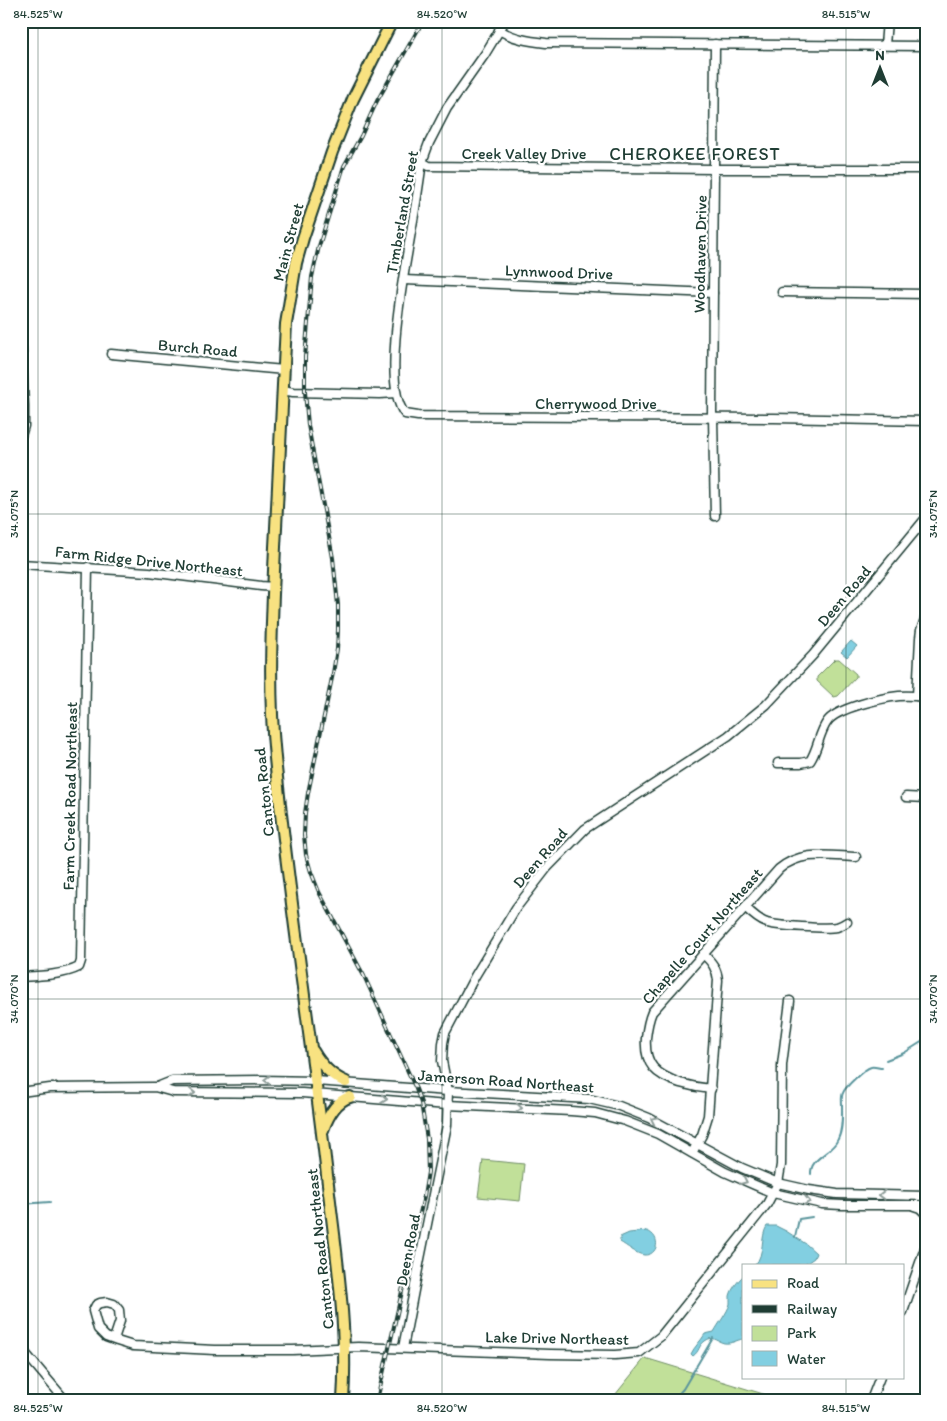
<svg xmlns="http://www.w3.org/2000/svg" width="947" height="1421" font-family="Itim,sans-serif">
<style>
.green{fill:#c1e099;stroke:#708e66}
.water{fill:#82cfe1;stroke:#5a959c}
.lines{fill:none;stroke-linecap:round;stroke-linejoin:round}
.stream{stroke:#5a959c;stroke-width:2}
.minor-casing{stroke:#1f3d34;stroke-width:11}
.major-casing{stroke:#1f3d34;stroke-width:14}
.minor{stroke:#fff;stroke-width:8}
.major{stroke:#f8e281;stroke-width:10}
.rail-casing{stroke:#1f3d34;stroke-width:4}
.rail{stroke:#fff;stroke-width:2;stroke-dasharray:5.5;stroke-linecap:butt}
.oneway{stroke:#8f9e9a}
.ticks{fill:none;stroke:#1f3d34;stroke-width:1;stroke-opacity:0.45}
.labels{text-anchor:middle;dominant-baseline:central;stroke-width:4.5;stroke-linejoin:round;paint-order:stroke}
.street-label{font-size:16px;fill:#1f3d34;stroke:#fff}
.neighbourhood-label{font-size:18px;letter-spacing:1px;fill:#1f3d34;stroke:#fff}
.neatline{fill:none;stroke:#1f3d34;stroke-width:2}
.ticks-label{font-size:12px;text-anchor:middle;fill:#1f3d34}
</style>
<rect width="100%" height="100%" fill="#fff"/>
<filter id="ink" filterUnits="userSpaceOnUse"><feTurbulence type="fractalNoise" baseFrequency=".02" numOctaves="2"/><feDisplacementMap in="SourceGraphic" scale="10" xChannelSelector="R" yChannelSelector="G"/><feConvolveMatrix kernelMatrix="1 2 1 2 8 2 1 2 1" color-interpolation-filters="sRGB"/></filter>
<g filter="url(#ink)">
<g class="green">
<path d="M835 659H839L856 674V677L838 696 834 697 817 681V677Z"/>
<path d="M483 1160 524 1164 520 1201 478 1197Z"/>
<path d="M645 1358 783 1400H611Z"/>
</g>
<g class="water">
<path d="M851 641 857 646 847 657 841 652Z"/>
<path d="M767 1226H776L786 1231 806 1244 816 1253 814 1258 804 1265H755C765 1254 760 1237 767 1226Z"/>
<path d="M647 1231C662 1237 658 1256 644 1255 636 1254 627 1246 620 1242V1237L629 1233Z"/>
<path d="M743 1276V1339C736 1340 732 1344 724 1343 716 1341 713 1335 705 1341 698 1346 700 1351 693 1356L691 1354C694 1347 701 1341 705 1334L714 1332C719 1323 727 1313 730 1304 730 1301 730 1298 730 1296 732 1288 738 1281 743 1276Z"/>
</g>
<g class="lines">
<g class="stream">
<path d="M886 1060 904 1053 923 1041 926 1040"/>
<path d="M811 1174C810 1157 832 1154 838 1139 843 1129 842 1116 842 1105 842 1102 841 1096 843 1093 845 1087 864 1069 871 1067 874 1066 879 1068 882 1068"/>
<path d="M21 1204 50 1202"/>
<path d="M795 1237 799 1219 812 1217"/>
<path d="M673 1400 683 1389 713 1338"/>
</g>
<defs>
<g id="minor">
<path d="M505 21 485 54 447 108 429 143 422 162C419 183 416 205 412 226 406 264 380 385 405 414L418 416 774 418 926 421"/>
<path d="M499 30C514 39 529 41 546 43L926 46"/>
<path d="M715 44 712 414 713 417 715 516"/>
<path d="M885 45 887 21"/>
<path d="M422 162 429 166 714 169H926"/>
<path d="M404 280 713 293"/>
<path d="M782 292 926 294"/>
<path d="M21 333 24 406V426L21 436"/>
<path d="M111 354 284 370"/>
<path d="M283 390 293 392 380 394 396 393"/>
<path d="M21 564 149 572 261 586 274 587"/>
<path d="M917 696 920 638 921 630 926 616"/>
<path d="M778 763H801L810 761C818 749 819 733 827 722 836 708 882 698 899 696 908 695 917 696 926 697"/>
<path d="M906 797 926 798"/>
<path d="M745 907C751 913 758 920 767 923 777 926 826 929 837 927 840 926 844 924 847 922"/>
<path d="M21 977C38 976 64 975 79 967L81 961 88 567"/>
<path d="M157 1087 172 1081 261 1080 316 1081 448 1091 589 1099 619 1106 649 1118 742 1168 778 1183 809 1190 837 1194 926 1196"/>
<path d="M711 1089C700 1088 690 1086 680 1083 656 1075 644 1065 646 1038 647 1029 648 1021 652 1012L779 869C801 850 829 856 856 857"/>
<path d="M21 1092 50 1088 155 1087 173 1092 302 1093 447 1105 571 1111 595 1113 625 1121 658 1134 725 1172 773 1193 822 1204 842 1205H922L926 1204"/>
<path d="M692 1153 702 1135 708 1116 718 980C717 969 712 962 703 954"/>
<path d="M914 1206 920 1208 926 1214"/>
<path d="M903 1312 926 1245"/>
<path d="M112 1339 115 1336 120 1321 119 1310 114 1304 107 1302 100 1303 96 1305 93 1311 98 1329 106 1337 117 1341 133 1346 215 1350H293L358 1347 550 1354 615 1355 639 1353 661 1336 767 1204 778 1183 781 1165 782 1065 790 1001"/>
<path d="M21 1348 65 1400"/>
<path d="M403 1348 420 1259 447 1125 448 1091 442 1061 443 1043 445 1033 475 976 516 908 547 868 585 829 728 736 766 705 813 655 926 518"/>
<path d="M871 1400 880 1377"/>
</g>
<g id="major">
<path d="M313 1051C321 1065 331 1076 346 1082"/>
<path d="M323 1130C328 1116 336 1101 350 1097"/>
<path d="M343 1400C348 1327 336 1255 328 1184 312 1042 289 900 275 758 268 687 272 618 275 547 279 473 282 399 286 324L296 263 303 238 332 152 353 99 392 21"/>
</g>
</defs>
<use href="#minor" class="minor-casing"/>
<use href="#major" class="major-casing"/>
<use href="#minor" class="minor"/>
<use href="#major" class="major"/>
<defs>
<path id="rail" d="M377 1400 424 1196 428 1172 427 1139 421 1103 416 1089 364 976 319 892 311 872 306 855 304 835 305 813 308 793 333 673 337 649 338 630V605L333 558 314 458 308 425 305 392V357L312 277 319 246 344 166 361 136 377 101 423 21"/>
</defs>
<use href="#rail" class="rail-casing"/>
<use href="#rail" class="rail"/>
</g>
<defs><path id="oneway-chevron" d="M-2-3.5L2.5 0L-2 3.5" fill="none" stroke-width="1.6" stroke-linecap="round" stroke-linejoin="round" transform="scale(1.25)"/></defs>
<g class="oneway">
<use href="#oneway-chevron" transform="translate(267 1080) rotate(-180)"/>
<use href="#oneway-chevron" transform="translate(192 1093) rotate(2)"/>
<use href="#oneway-chevron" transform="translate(384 1099) rotate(6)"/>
<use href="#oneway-chevron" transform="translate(519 1108) rotate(3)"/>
<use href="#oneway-chevron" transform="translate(654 1120) rotate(-154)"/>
<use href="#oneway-chevron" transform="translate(744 1181) rotate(25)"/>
<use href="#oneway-chevron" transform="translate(882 1195) rotate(-180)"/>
<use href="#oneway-chevron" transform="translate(807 1201) rotate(10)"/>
</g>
</g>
<path class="ticks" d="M38 21V1400M442 21V1400M846 21V1265M21 28H926M21 514H926M21 999H926M846 1377V1400"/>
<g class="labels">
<g class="street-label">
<text x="524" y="153">Creek Valley Drive</text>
<text transform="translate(402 212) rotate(-80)">Timberland Street</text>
<text transform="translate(288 242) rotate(-75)">Main Street</text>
<text transform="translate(700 254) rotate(-89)">Woodhaven Drive</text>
<text transform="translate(559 272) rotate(2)">Lynnwood Drive</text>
<text transform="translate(198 348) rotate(5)">Burch Road</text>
<text x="596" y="403">Cherrywood Drive</text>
<text transform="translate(149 561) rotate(6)">Farm Ridge Drive Northeast</text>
<text transform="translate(844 596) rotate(-50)">Deen Road</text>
<text transform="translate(264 792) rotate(-96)">Canton Road</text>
<text transform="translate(70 796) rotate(-89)">Farm Creek Road Northeast</text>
<text transform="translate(540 858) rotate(-49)">Deen Road</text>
<text transform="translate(702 936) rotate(-49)">Chapelle Court Northeast</text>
<text transform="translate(506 1081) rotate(4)">Jamerson Road Northeast</text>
<text transform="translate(320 1249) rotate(-96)">Canton Road Northeast</text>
<text transform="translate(408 1250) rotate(-79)">Deen Road</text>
<text transform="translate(557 1338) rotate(1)">Lake Drive Northeast</text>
</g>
<g class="neighbourhood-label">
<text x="695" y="154">CHEROKEE FOREST</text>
</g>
</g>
<rect width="947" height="1421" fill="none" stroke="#fff" stroke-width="55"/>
<rect x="742" y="1264" width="162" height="115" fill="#ffffff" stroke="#a5b1ae"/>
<rect x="752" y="1280" width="25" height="8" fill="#f8e281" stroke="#a5b1ae"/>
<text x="787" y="1288" font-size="15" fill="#1f3d34">Road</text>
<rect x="752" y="1305" width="25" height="8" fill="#1f3d34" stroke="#a5b1ae"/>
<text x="787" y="1314" font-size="15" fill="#1f3d34">Railway</text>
<rect x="752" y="1326" width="25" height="15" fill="#c1e099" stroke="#a5b1ae"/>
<text x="787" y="1338" font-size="15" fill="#1f3d34">Park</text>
<rect x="752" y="1351" width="25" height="15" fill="#82cfe1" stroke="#a5b1ae"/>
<text x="787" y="1364" font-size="15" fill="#1f3d34">Water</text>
<g transform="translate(880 68)" stroke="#ffffff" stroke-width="4" paint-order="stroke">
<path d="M0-4L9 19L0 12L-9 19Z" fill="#1f3d34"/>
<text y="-8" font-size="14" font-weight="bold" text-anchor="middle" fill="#1f3d34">N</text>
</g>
<rect x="28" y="28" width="892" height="1366" class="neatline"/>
<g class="ticks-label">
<text x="38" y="18">84.525°W</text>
<text x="442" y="18">84.520°W</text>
<text x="846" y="18">84.515°W</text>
<text transform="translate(14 514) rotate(-90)" y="4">34.075°N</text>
<text transform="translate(933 514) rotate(-90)" y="4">34.075°N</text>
<text transform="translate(14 999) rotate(-90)" y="4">34.070°N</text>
<text transform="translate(933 999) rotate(-90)" y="4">34.070°N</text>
<text x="38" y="1412">84.525°W</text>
<text x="442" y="1412">84.520°W</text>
<text x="846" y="1412">84.515°W</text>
</g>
</svg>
